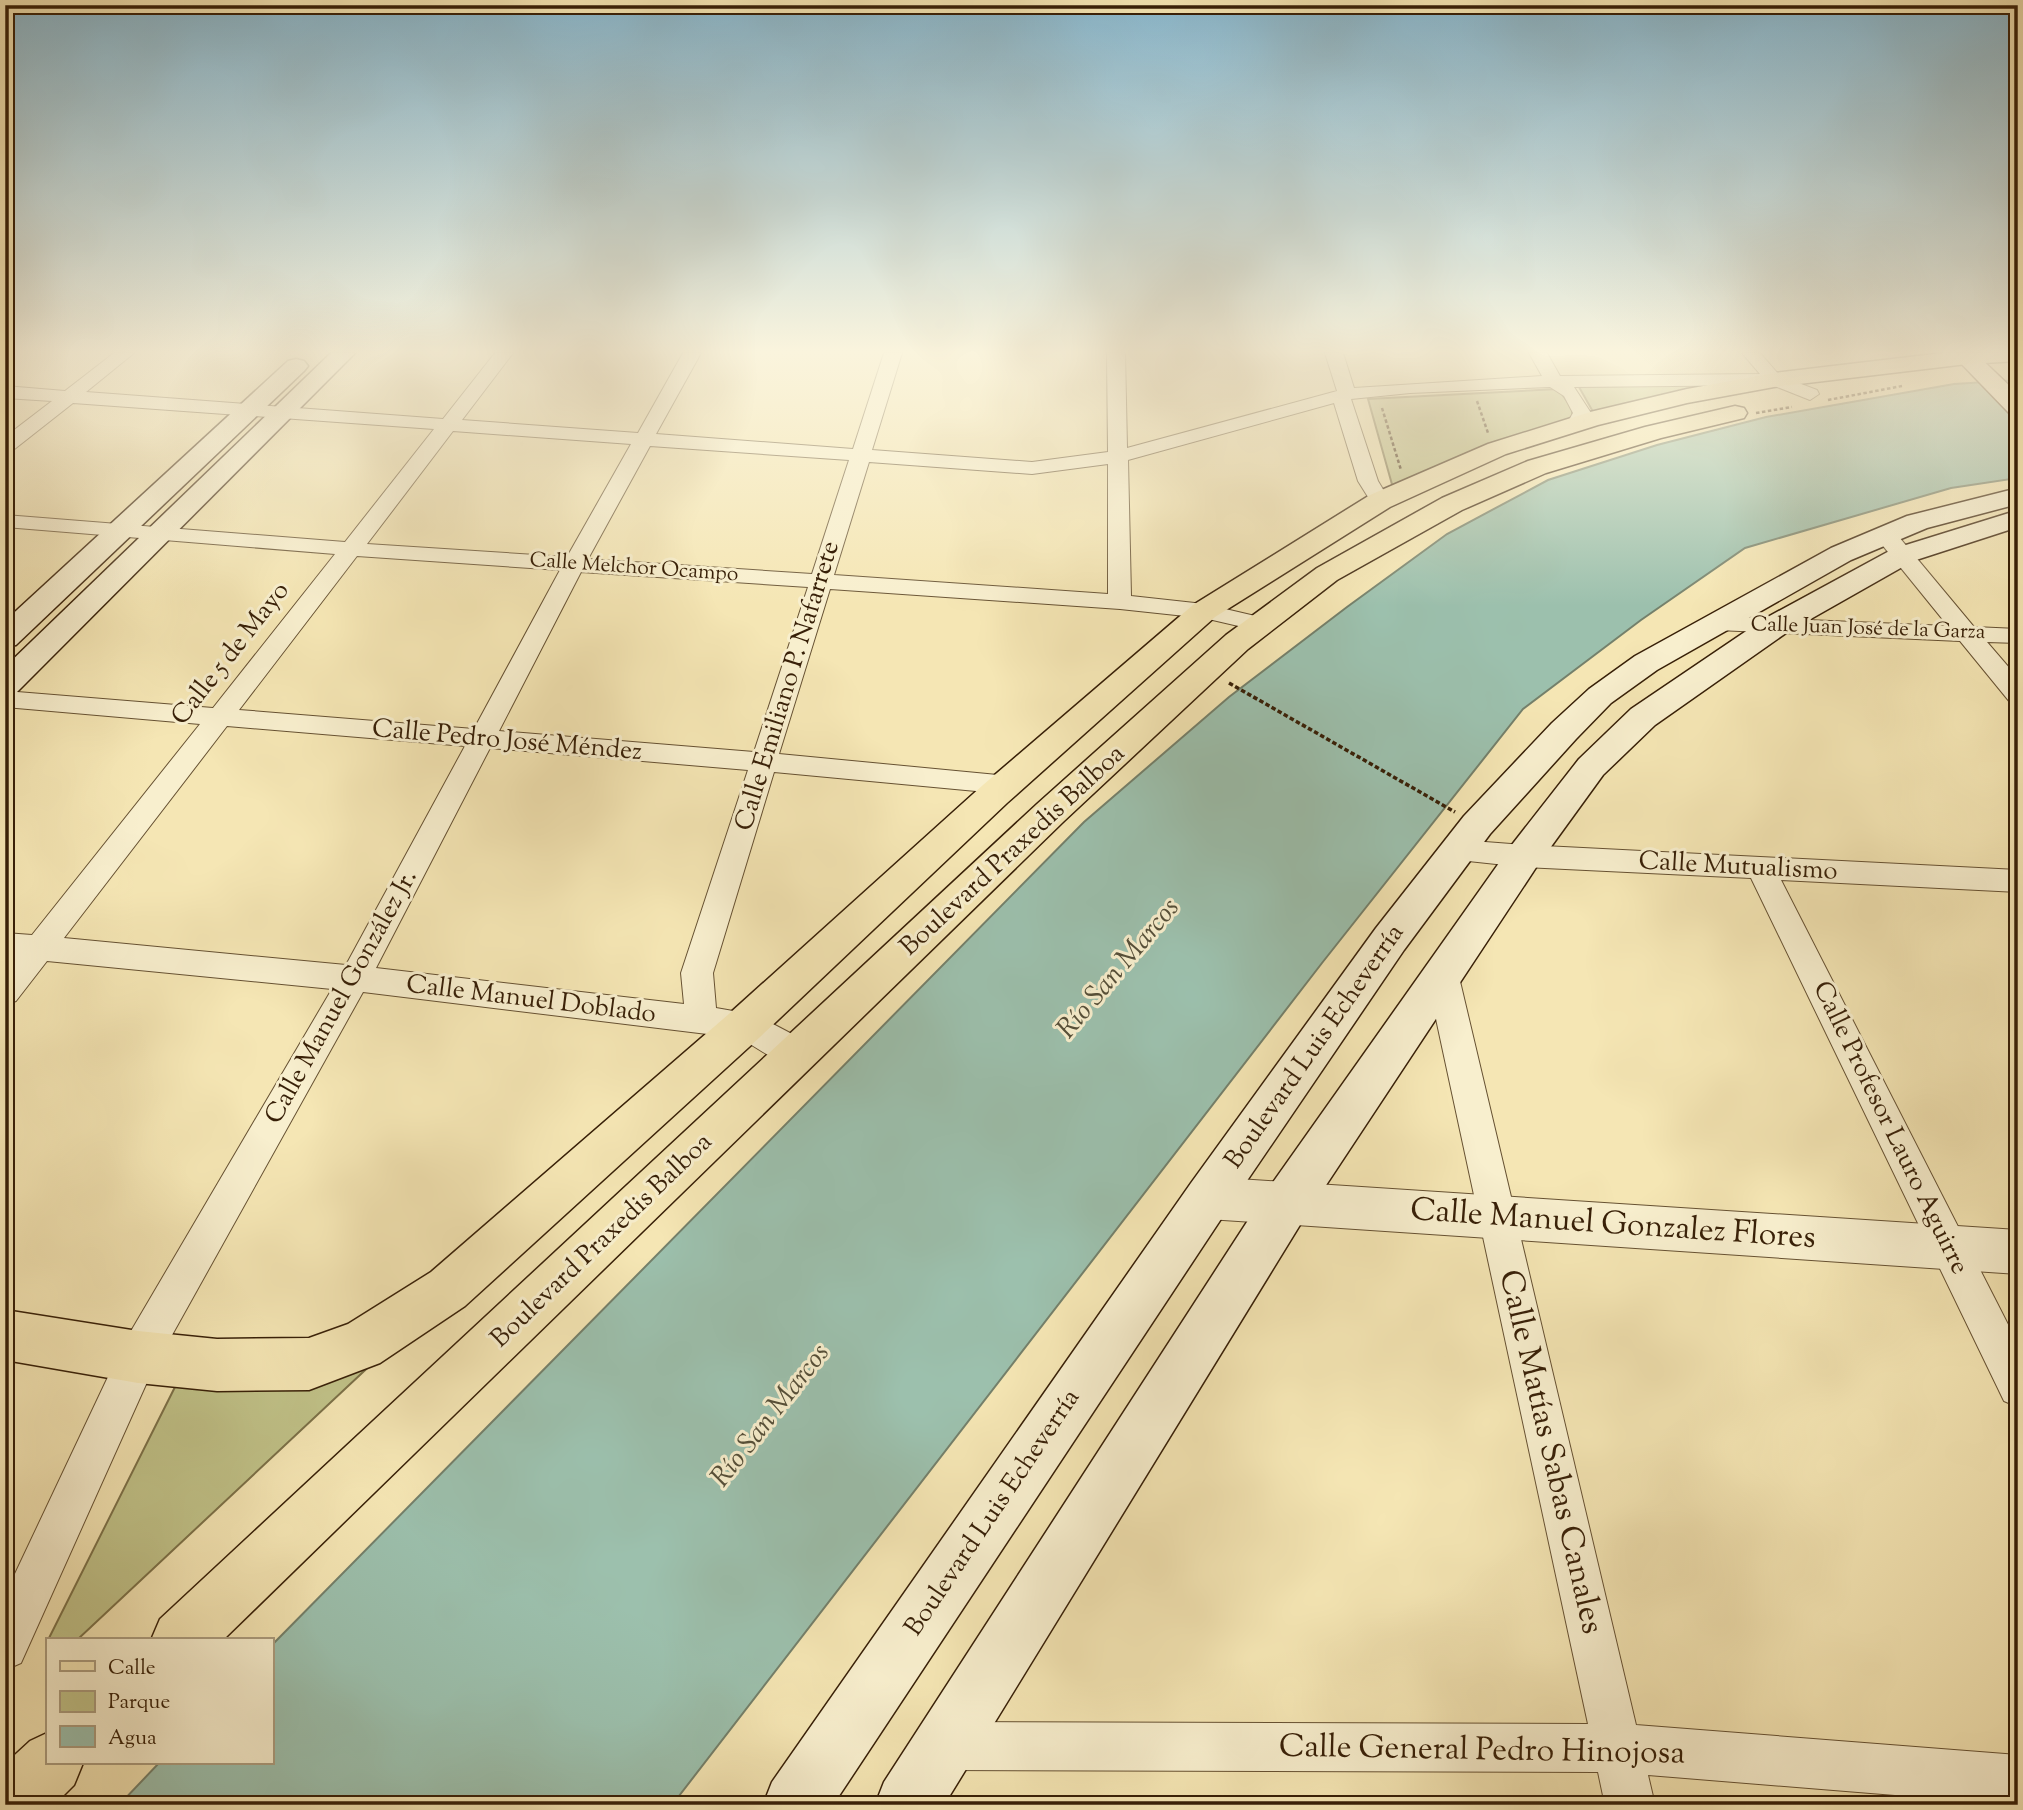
<svg xmlns="http://www.w3.org/2000/svg" width="2023" height="1810" font-family="'Sorts Mill Goudy',serif">
<style>
.green{fill:#c1c389;stroke:#7c7148;stroke-width:2}
.water{fill:#9cc0ad;stroke:#74806b;stroke-width:2}
.lines{fill:none;stroke-linecap:round;stroke-linejoin:round}
.minor-casing{stroke:#665132;stroke-width:2}
.tertiary-casing{stroke:#665132;stroke-width:2}
.secondary-casing{stroke:#371f07;stroke-width:3}
.primary-casing{stroke:#371f07;stroke-width:3}
.path-far2{stroke:#371f07;stroke-width:2.5;stroke-dasharray:3.5 2.5;stroke-linecap:butt}
.path-far1{stroke:#371f07;stroke-width:3.5;stroke-dasharray:4.5 2.5;stroke-linecap:butt}
.path{stroke:#371f07;stroke-width:6;stroke-dasharray:8 5;stroke-linecap:butt}
.minor{fill:#f8efce;fill-rule:evenodd}
.tertiary{fill:#f8efce;fill-rule:evenodd}
.secondary{fill:#f8efce;fill-rule:evenodd}
.primary{fill:#f5e6b4;fill-rule:evenodd}
.labels{text-anchor:middle;dominant-baseline:central;stroke-width:6;stroke-linejoin:round;paint-order:stroke}
.far-street-label{font-size:21px;fill:#371f07;stroke:#f8efce}
.street-label{font-size:26px;fill:#371f07;stroke:#f8efce}
.water-label{font-size:28px;font-style:italic;fill:#554f39;stroke:#f8efce}
.near-street-label{font-size:32px;fill:#371f07;stroke:#f8efce}
</style>
<rect width="100%" height="100%" fill="#f5e6b4"/>
<filter id="stains"><feTurbulence type="fractalNoise" baseFrequency=".00286" numOctaves="4"/><feColorMatrix values="0 0 0 0 .2 0 0 0 0 .09 0 0 0 0 .02 0 0 0 .5 -.17"/></filter>
<radialGradient id="worn" r=".72"><stop offset=".6" stop-color="#630" stop-opacity="0"/><stop offset="1" stop-color="#630" stop-opacity=".3"/></radialGradient>
<g class="green">
<path d="M1725 384 1596 417 1579 387Z"/>
<path d="M1558 389 1572 408V421L1393 488 1368 399Z"/>
<path d="M377 1359 77 1640H48L178 1381Z"/>
</g>
<path class="water" d="M2018 380V478L1951 488 1745 548 1641 620 1523 709 1322 963 672 1805H119L159 1763H271V1646L1084 822 1229 697 1347 607 1447 534 1548 480 1657 445 1766 417 1954 384Z"/>
<g class="lines">
<defs>
<g id="minor">
<path d="M114 353H134L86 392 443 419 495 353H513L462 420 638 433 683 353H701L656 434 853 449 884 353H902L872 450 1032 462 1108 452 1107 353H1125L1127 448 1337 391 1325 353H1343L1354 388 1542 376 1529 353H1547L1560 376 1760 374 1742 353H1760L1780 376 1817 390 1819 394 1810 400 1772 385 1574 387 1591 413 1583 429 1576 431 1566 425 1573 413 1564 396 1550 387 1410 393 1351 399 1378 481 1390 501 1387 505H1373L1358 481 1334 403 1128 460 1131 596 1204 604 1268 619 1272 624 1268 629 1260 631 1204 618 1120 609 830 589 779 754 1008 776 1018 778 1022 785 1018 792 1008 794 774 772 713 973 716 1008 756 1015 811 1044 816 1054 811 1064C787 1072 760 1049 740 1038L363 992 152 1371 21 1663 5 1670V1595L124 1343 332 989 47 961 16 1001 5 1005V968L14 958 5 957V933L32 935 200 724 5 707V691L213 708 335 554 5 527V515L345 542 434 429 73 403 12 451 5 453V437L52 401 5 398V386L65 391ZM453 431 631 444 567 557 367 544ZM650 446 849 460 812 574 588 559ZM869 462 1032 474 1108 464V594L834 575ZM357 556 560 570 474 729 239 710ZM581 572 808 587 754 752 499 731ZM227 726 465 746 346 965 64 938ZM490 748 748 770 681 973 684 1004 376 968Z"/>
<path d="M1886 530 1894 531 1974 627 2018 629V643L1987 642 2018 678V703L2009 701 1960 641 1717 630 1709 628 1705 623 1709 618 1717 616 1948 626 1875 536 1878 531Z"/>
<path d="M1459 840 1524 845 2018 870V892L1781 880 2018 1344V1407L2004 1401 1751 878 1524 867 1459 860 1449 857 1445 850 1449 843Z"/>
<path d="M1443 964 1454 968 1459 977 1636 1725 2018 1755V1805L1648 1775 1655 1805H1605L1598 1772 946 1770 929 1763 922 1746 929 1729 946 1722 1588 1724 1427 977 1432 968Z"/>
</g>
<path id="tertiary" d="M1208 1177 2018 1230V1274L1208 1219 1192 1213 1186 1198 1192 1183Z"/>
<g id="secondary">
<path d="M331 353H355L16 693 5 696V667Z"/>
<path d="M1951 353H1975L2018 394V415L2009 413Z"/>
<path d="M296 359 304 361 308 366 304 371 16 645 5 647V621L288 361Z"/>
<path d="M2018 488V504L1927 528 1851 560 1657 670 1611 703 1576 739 1490 834 1404 950 1225 1213 833 1805H763L772 1782 1191 1183 1376 928 1464 816 1552 723 1589 689 1635 656 1831 548 1907 516Z"/>
<path d="M2009 513 2018 515V527L1913 561 1786 633 1655 725 1603 775 1537 866 1303 1220 944 1805H875L884 1782 1269 1188 1511 846 1579 759 1631 709 1764 619 1893 549Z"/>
</g>
<g id="primary">
<path d="M1943 353H2018V361L1967 364 1774 387 1687 403 1598 425 1506 454 1390 507 1215 617 1007 803 760 1037 465 1306 380 1363 309 1390 217 1391 138 1383 5 1360V1310L138 1331 217 1339 309 1338 348 1324 431 1272 730 1013 983 785 1193 605 1370 495 1488 444 1590 412 1687 389 1774 373Z"/>
<path d="M1735 406 1744 408 1747 413 1744 418 1661 438 1546 473 1462 510 1337 580 1248 649 1063 822 223 1640H151L160 1619 1037 804 1226 635 1317 568 1442 498 1528 461 1645 427Z"/>
<path d="M47 1733V1763H83L74 1785 54 1805H5V1764L30 1741Z"/>
</g>
</defs>
<use href="#minor" class="minor-casing"/>
<use href="#tertiary" class="tertiary-casing"/>
<use href="#secondary" class="secondary-casing"/>
<use href="#primary" class="primary-casing"/>
<g class="path-far2">
<path d="M1828 400 1902 386"/>
<path d="M1477 401 1488 433"/>
<path d="M1382 408 1401 470"/>
<path d="M1756 413 1792 407"/>
</g>
<path class="path-far1" d="M1229 683 1455 812"/>
<path class="path" d="M746 1805 753 1796"/>
<use href="#minor" class="minor"/>
<use href="#tertiary" class="tertiary"/>
<use href="#secondary" class="secondary"/>
<use href="#primary" class="primary"/>
</g>
<linearGradient id="sky" x2="0" y2="1"><stop stop-color="#89b9d0"/><stop offset="0.58" stop-color="#faf4dd"/><stop offset="1" stop-color="#faf4dd" stop-opacity="0"/></linearGradient>
<rect width="2023" height="606" fill="url(#sky)"/>
<g class="labels">
<g class="far-street-label">
<text transform="translate(634 568) rotate(4)">Calle Melchor Ocampo</text>
<text transform="translate(1868 629) rotate(2)">Calle Juan José de la Garza</text>
</g>
<g class="street-label">
<text transform="translate(231 654) rotate(-52)">Calle 5 de Mayo</text>
<text transform="translate(788 686) rotate(-73)">Calle Emiliano P. Nafarrete</text>
<text transform="translate(507 741) rotate(5)">Calle Pedro José Méndez</text>
<text transform="translate(1013 851) rotate(-43)">Boulevard Praxedis Balboa</text>
<text transform="translate(1738 867) rotate(3)">Calle Mutualismo</text>
<text transform="translate(342 997) rotate(-61)">Calle Manuel González Jr.</text>
<text transform="translate(531 1000) rotate(7)">Calle Manuel Doblado</text>
<text transform="translate(1315 1047) rotate(-55)">Boulevard Luis Echeverría</text>
<text transform="translate(1890 1128) rotate(64)">Calle Profesor Lauro Aguirre</text>
<text transform="translate(602 1241) rotate(-44)">Boulevard Praxedis Balboa</text>
<text transform="translate(993 1513) rotate(-56)">Boulevard Luis Echeverría</text>
</g>
<g class="water-label">
<text transform="translate(1119 969) rotate(-50)">Río San Marcos</text>
<text transform="translate(771 1416) rotate(-52)">Río San Marcos</text>
</g>
<g class="near-street-label">
<text transform="translate(1613 1225) rotate(4)">Calle Manuel Gonzalez Flores</text>
<text transform="translate(1550 1452) rotate(77)">Calle Matías Sabas Canales</text>
<text transform="translate(1482 1751) rotate(1)">Calle General Pedro Hinojosa</text>
</g>
</g>
<rect width="2023" height="1810" fill="none" stroke="#f5e6b4" stroke-width="28"/>
<rect x="7" y="7" width="2009" height="1796" fill="none" stroke="#371f07" stroke-width="3.5"/>
<rect x="14" y="14" width="1995" height="1782" fill="none" stroke="#371f07" stroke-width="2"/>
<rect x="46" y="1638" width="228" height="126" fill="#f8efce" stroke="#ab9c7e" stroke-width="2"/>
<rect x="60" y="1661" width="35" height="10" fill="#f5e6b4" stroke="#ab9c7e" stroke-width="2"/>
<text x="108" y="1674" font-size="21" fill="#371f07">Calle</text>
<rect x="60" y="1691" width="35" height="21" fill="#c1c389" stroke="#ab9c7e" stroke-width="2"/>
<text x="108" y="1708" font-size="21" fill="#371f07">Parque</text>
<rect x="60" y="1726" width="35" height="21" fill="#9cc0ad" stroke="#ab9c7e" stroke-width="2"/>
<text x="108" y="1744" font-size="21" fill="#371f07">Agua</text>
<rect width="100%" height="100%" filter="url(#stains)"/>
<rect width="100%" height="100%" fill="url(#worn)"/>
</svg>
